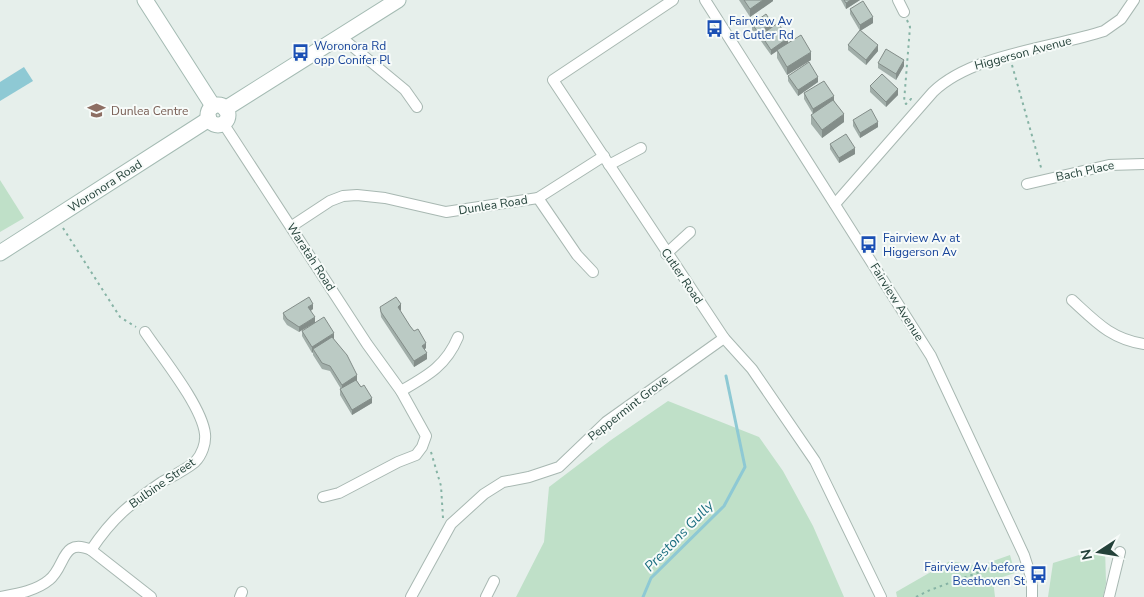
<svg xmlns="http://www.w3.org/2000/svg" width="1144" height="597" font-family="'Nunito Sans',sans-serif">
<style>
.green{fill:#bfe0c8}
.water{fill:#8ec9d4}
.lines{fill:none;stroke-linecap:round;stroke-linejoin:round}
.stream{stroke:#8ec9d4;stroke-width:3}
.street-casing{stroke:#a8b8b2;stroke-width:12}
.secondary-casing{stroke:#a4bbb3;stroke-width:17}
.path{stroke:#86b3a5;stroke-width:2;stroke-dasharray:2.5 4;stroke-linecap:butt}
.street{stroke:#fff;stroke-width:10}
.secondary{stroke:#fff;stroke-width:15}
.wall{fill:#a1aea9}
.shaded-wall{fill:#838d89}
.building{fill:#bbcac4;stroke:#838d89}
.labels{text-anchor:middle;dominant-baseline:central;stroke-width:4;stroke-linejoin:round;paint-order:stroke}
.transit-label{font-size:12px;fill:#164399;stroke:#f7fbf9;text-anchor:start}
.street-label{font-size:12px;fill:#24423a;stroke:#f7fbf9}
.education-label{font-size:12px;fill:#785e54;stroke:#f7fbf9;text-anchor:start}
.water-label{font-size:14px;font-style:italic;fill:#1c6f80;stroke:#f7fbf9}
</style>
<rect width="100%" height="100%" fill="#e6efeb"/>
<g class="green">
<path d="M0 180 24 218 0 232Z"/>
<path d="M668 401 759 437 783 471 813 526 844 597H516L544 542 549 487 611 440Z"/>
<path d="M1105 547 1106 583 1103 597H1048L1053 563Z"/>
<path d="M1010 555 1015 573 993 580 995 597H897L896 592 950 561 979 566Z"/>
</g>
<path class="water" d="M24 67 33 81 0 101V82Z"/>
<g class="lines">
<path class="stream" d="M643 597 651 578 724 506 745 467 726 376"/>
<defs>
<g id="street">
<path d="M673 0 553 80 724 338 752 369 815 461 881 597"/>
<path d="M705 0 931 356 1024 555 1032 580V597"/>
<path d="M898 0 904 12"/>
<path d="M341 37 405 90 417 107"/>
<path d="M223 123 367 344 401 391 426 436 422 447 416 455 398 462 339 493 323 497"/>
<path d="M609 165 641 148"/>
<path d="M1027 184 1109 165 1144 164"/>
<path d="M538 198 577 255 593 272"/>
<path d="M835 204 933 92C972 54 1052 48 1104 31L1121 19 1134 0"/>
<path d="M292 226 330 201 343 196 357 195 385 198 446 212 538 198 604 156"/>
<path d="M666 254 690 232"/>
<path d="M1072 300C1096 322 1111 339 1144 344"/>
<path d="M401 391C427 376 446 366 458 337"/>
<path d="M91 550C113 517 130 504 162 482 173 476 185 470 195 462 202 455 206 443 205 434 202 406 161 356 145 332"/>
<path d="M0 597C16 594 36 591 49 580 66 567 61 537 91 550L151 597"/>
<path d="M240 597 242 592"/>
<path d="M411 597 451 524 484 494 503 482 529 477 559 467 606 422 724 338"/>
<path d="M486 597 494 581"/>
<path d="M1109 597 1120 552"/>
</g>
<g id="secondary">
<path d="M145 0 213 106"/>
<circle cx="218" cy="115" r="10"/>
<path d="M225 109 398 0"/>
<path d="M0 253 209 119"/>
</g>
</defs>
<use href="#street" class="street-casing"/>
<use href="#secondary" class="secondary-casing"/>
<g class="path">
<path d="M907 20 910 27 904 102 906 104 911 99 913 100"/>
<path d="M1012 65 1042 171"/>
<path d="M63 228 120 317 136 327"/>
<path d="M431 452 441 486 443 518"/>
<path d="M916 597 930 590 1013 560"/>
</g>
<use href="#street" class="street"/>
<use href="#secondary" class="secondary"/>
</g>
<g class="wall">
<path d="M739 0H773V1L750 17Z"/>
<path d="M841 0H860L846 9Z"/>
<path d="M850 9 873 23 860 31 878 51 866 65 848 50V45L860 31 850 14Z"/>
<path d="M752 24 772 28 788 43 811 60 787 75 777 58V51L771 55 761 41V36L758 38 752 30Z"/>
<path d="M878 63 904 66 896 80 878 68Z"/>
<path d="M788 76 818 82 798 96 788 81Z"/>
<path d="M870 86 898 95 886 107 870 92Z"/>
<path d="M804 93 834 100 844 122 822 138 811 124V115L813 114 804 99Z"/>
<path d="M853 120 878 127 860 138 853 126Z"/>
<path d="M830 144 855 154 839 163 830 149Z"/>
<path d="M380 307 401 310 400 311 410 326 426 348 424 350 427 359 414 367 381 317Z"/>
<path d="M313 309 311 311 299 332 287 325 283 319V313Z"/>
<path d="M302 331 334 339 357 381 372 403 352 415 340 395V389H341L330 371 322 369 313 355V352L312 353 302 336Z"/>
</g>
<g class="shaded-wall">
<path d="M763 0H773V1L750 17V9Z"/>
<path d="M851 0H860L846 9V3Z"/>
<path d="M873 17V23L860 31V25Z"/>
<path d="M772 23V28L758 38V32Z"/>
<path d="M788 38V44L777 50V51L771 55V50Z"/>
<path d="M878 45V51L866 65V60Z"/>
<path d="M811 52V60L787 75V67Z"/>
<path d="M904 60V66L896 80V74Z"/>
<path d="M818 77V82L798 96V90Z"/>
<path d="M898 89V95L886 107V102Z"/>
<path d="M834 96V102L813 114V109Z"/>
<path d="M844 114V122L822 138V130Z"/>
<path d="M878 122V127L860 138V133Z"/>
<path d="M855 148V154L839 163V158Z"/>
<path d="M313 304V309L308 312V307Z"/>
<path d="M401 304V310L398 312V307Z"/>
<path d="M315 317V323L299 332V327Z"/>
<path d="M334 333V339L313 349V352L312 353V347Z"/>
<path d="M426 343V348L422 351V346Z"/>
<path d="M427 353V359L414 367V361Z"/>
<path d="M357 375V381L342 390V385Z"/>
<path d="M372 398V403L352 415V410Z"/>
</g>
<g class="building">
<path d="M744 0H763L750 9Z"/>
<path d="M844 0H851L846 3Z"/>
<path d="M863 1 873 17 860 25 850 9Z"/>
<path d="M766 14 772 23 758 32 752 24Z"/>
<path d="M778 23 788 38 771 50 761 35Z"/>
<path d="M860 30 878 45 866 60 848 45Z"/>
<path d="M801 35 811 52 787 67 777 50Z"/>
<path d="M886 49 904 60 896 74 878 63Z"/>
<path d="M809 62 818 77 798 90 788 76Z"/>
<path d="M882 74 898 89 886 102 870 86Z"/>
<path d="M824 81 834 96 813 109 804 93Z"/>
<path d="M833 100 844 114 822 130 811 115Z"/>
<path d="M871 109 878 122 860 133 853 120Z"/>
<path d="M846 134 855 148 839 158 830 144Z"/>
<path d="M309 297 313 304 308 307 315 317 299 327 287 319 283 313Z"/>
<path d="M396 297 401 304 398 307 410 326 414 331 418 329 426 343 422 346 427 353 414 361 381 312 380 307Z"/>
<path d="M324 317 334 333 312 347 302 331Z"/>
<path d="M332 337 347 355 357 375 342 385 330 366 322 363 313 349Z"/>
<path d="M356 380 361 387 364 385 372 398 352 410 340 389Z"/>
</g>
<defs>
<symbol id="bus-bare" viewBox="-9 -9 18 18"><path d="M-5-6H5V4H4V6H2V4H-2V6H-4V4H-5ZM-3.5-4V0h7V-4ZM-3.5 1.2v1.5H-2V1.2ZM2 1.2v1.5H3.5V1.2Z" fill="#1a4fb4" stroke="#f7fbf9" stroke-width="2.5" paint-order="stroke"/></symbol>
<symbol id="school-bare" viewBox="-9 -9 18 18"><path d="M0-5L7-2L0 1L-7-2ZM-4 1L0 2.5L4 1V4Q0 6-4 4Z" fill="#8d6e63" stroke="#f7fbf9" stroke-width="2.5" paint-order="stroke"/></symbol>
</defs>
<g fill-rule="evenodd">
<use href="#bus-bare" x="702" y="16" width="25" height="25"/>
<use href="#bus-bare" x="288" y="40" width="25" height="25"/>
<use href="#school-bare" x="84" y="98" width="25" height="25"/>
<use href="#bus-bare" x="856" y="232" width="25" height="25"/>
<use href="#bus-bare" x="1026" y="562" width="25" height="25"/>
</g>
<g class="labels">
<g class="transit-label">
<text x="729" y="21">Fairview Av<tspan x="729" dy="14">at Cutler Rd</tspan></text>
<text x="314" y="46">Woronora Rd<tspan x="314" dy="14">opp Conifer Pl</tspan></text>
<text x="883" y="238">Fairview Av at<tspan x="883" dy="14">Higgerson Av</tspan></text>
<text x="1025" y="567" text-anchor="end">Fairview Av before<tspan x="1025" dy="14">Beethoven St</tspan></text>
</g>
<g class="street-label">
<text transform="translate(1023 53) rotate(-15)">Higgerson Avenue</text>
<text transform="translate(1085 171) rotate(-12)">Bach Place</text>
<text transform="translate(105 186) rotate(-33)">Woronora Road</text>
<text transform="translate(493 205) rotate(-9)">Dunlea Road</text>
<text transform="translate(311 257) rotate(57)">Waratah Road</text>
<text transform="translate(682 276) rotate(56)">Cutler Road</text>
<text transform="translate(897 302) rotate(58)">Fairview Avenue</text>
<text transform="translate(628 408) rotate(-38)">Peppermint Grove</text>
<text transform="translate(162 483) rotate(-35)">Bulbine Street</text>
</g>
<g class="education-label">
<text x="111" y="111">Dunlea Centre</text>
</g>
<g class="water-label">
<text transform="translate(679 536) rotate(-46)">Prestons Gully</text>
</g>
</g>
<g transform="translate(1099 552) rotate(258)" stroke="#f7fbf9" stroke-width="4" paint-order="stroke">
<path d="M0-4L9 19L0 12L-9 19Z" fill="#24423a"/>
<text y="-8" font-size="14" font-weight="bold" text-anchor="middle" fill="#24423a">N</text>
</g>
</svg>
